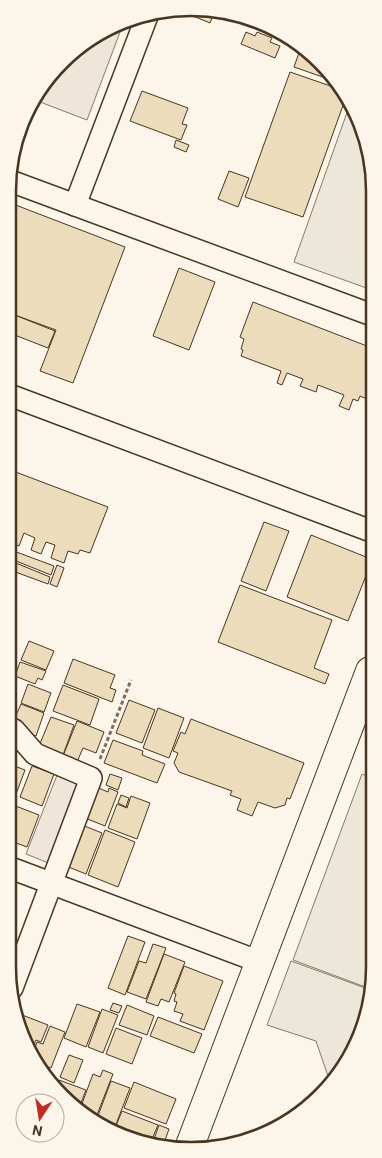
<svg xmlns="http://www.w3.org/2000/svg" width="382" height="1158" font-family="Roboto,sans-serif">
<style>
.green{fill:#ede6d9;stroke:#887966}
.parking{fill:#ede7d9;stroke:#887966}
.building{fill:#ecdcbc;stroke:#4a3520}
.lines{fill:none;stroke-linecap:round;stroke-linejoin:round}
.street-casing{stroke:#4a3520;stroke-width:24}
.secondary-casing{stroke:#4a3520;stroke-width:30}
.path{stroke:#7f6f5c;stroke-width:3;stroke-dasharray:4 2.5;stroke-linecap:butt}
.street{stroke:#fbf6e9;stroke-width:21}
.secondary{stroke:#fbf6e9;stroke-width:28}
.rim{fill:none;stroke:#4a3520;stroke-width:2.5}
</style>
<rect width="100%" height="100%" fill="#fbf6e9"/>
<g class="green">
<path d="M123 24 87 120 35 100 45 80 99 32Z"/>
<path d="M59 770 79 780 51 864 26 854Z"/>
</g>
<g class="parking">
<path d="M350 104 360 121 373 167 372 290 294 262Z"/>
<path d="M362 774 370 777 368 988 293 960Z"/>
<path d="M291 961 368 989V1014L343 1069 330 1082 316 1041 267 1025Z"/>
</g>
<g class="building">
<path d="M195 11 212 18 210 23 193 16Z"/>
<path d="M218 12 238 14 276 29 274 34Z"/>
<path d="M279 30 289 37 287 42 276 38Z"/>
<path d="M246 32 255 36 257 32 272 38 270 42 280 46 275 58 241 44Z"/>
<path d="M301 47 329 70 337 82 294 67Z"/>
<path d="M290 72 342 90 346 97 303 217 245 197Z"/>
<path d="M142 91 188 108 182 124 187 125 181 140 130 121Z"/>
<path d="M176 140 189 145 186 152 174 147Z"/>
<path d="M229 171 249 178 238 207 218 199Z"/>
<path d="M13 204 125 247 73 383 40 371 56 330 12 314Z"/>
<path d="M179 268 215 282 189 350 153 336Z"/>
<path d="M253 302 372 348V401L360 396 358 401 353 399 349 410 339 406 344 395 318 385 316 392 300 386 303 379 287 373 282 385 277 383 281 371 241 356 243 350 241 349 244 339 240 337Z"/>
<path d="M12 314 55 331 48 348 12 334Z"/>
<path d="M13 471 108 507 90 553 80 550 78 554 68 551 64 563 51 558 55 545 46 542 41 554 31 550 35 538 24 533 19 546 11 543 13 529H11V475Z"/>
<path d="M264 522 289 531 266 591 241 581Z"/>
<path d="M311 535 371 559V563L348 621 287 597Z"/>
<path d="M11 550 54 566 51 575 11 559Z"/>
<path d="M11 561 50 577 48 584 10 570Z"/>
<path d="M57 565 64 568 57 587 50 584Z"/>
<path d="M240 585 332 620 314 668 329 674 325 684 218 642Z"/>
<path d="M29 641 54 651 46 670 21 660Z"/>
<path d="M73 659 115 675 110 688 116 690 112 702 64 683Z"/>
<path d="M20 662 46 671 42 680 38 678 35 684 15 676Z"/>
<path d="M28 684 51 693 44 712 21 703Z"/>
<path d="M63 685 99 699 90 725 53 711Z"/>
<path d="M129 700 155 710 142 743 116 733Z"/>
<path d="M21 704 44 713 36 736 25 732 27 727 13 722Z"/>
<path d="M158 708 184 718 169 758 143 748Z"/>
<path d="M51 717 74 725 63 755 39 746Z"/>
<path d="M191 719 304 763 290 799 287 798 285 805 275 808 258 802 252 816 237 810 241 799 230 795 232 791 179 772 174 763 178 753 173 751 181 732 185 734Z"/>
<path d="M77 721 104 732 96 753 83 748 77 762 63 756Z"/>
<path d="M113 740 143 751 142 755 165 764 157 783 104 763Z"/>
<path d="M9 764 25 770 9 813Z"/>
<path d="M32 766 54 774 42 806 20 797Z"/>
<path d="M110 774 122 778 118 790 106 785Z"/>
<path d="M96 787 108 792 109 788 118 792 105 826 85 818Z"/>
<path d="M121 795 129 798 126 807 118 803Z"/>
<path d="M131 796 150 803 137 839 108 828 117 804 127 808Z"/>
<path d="M13 805 39 815 27 847 8 840 9 817Z"/>
<path d="M82 825 102 833 86 874 66 866Z"/>
<path d="M105 830 135 842 118 887 88 875Z"/>
<path d="M128 936 145 942 125 995 108 988Z"/>
<path d="M153 944 166 948 146 999 127 992 139 961 146 963Z"/>
<path d="M164 954 185 962 169 1002 161 999 158 1006 146 1002Z"/>
<path d="M184 966 223 981 204 1030 180 1021 183 1014 174 1011 177 1002 174 1001 176 994 174 993Z"/>
<path d="M113 1003 122 1006 119 1013 110 1010Z"/>
<path d="M77 1004 100 1012 86 1047 64 1038Z"/>
<path d="M127 1005 154 1016 147 1035 119 1025Z"/>
<path d="M102 1009 118 1015 103 1053 88 1047Z"/>
<path d="M17 1013 48 1025 41 1042 36 1040 31 1052 21 1037Z"/>
<path d="M158 1017 202 1034 194 1053 150 1036Z"/>
<path d="M50 1026 65 1032 51 1068 37 1063 32 1055 37 1042 43 1044Z"/>
<path d="M116 1028 142 1038 132 1064 106 1054Z"/>
<path d="M69 1055 83 1060 74 1083 60 1077Z"/>
<path d="M40 1066 50 1070 47 1078Z"/>
<path d="M103 1070 113 1074 95 1120 80 1109 93 1074 100 1077Z"/>
<path d="M59 1080 86 1090 79 1108 55 1090Z"/>
<path d="M111 1081 130 1088 113 1132 96 1121Z"/>
<path d="M134 1082 176 1099 166 1124 124 1108Z"/>
<path d="M122 1111 158 1125 150 1144 113 1133Z"/>
<path d="M159 1125 169 1129 163 1146 153 1142Z"/>
</g>
<g class="lines">
<defs>
<g id="street">
<path d="M13 182 372 315"/>
<path d="M75 205 147 16"/>
<path d="M12 396 371 531"/>
<path d="M9 728 14 730 35 754 91 778 12 988"/>
<path d="M8 867 260 962"/>
</g>
<path id="secondary" d="M189 1148 370 671"/>
</defs>
<use href="#street" class="street-casing"/>
<use href="#secondary" class="secondary-casing"/>
<path class="path" d="M100 759 131 680"/>
<use href="#street" class="street"/>
<use href="#secondary" class="secondary"/>
</g>
<path d="M0 0H382V1158H0ZM191 16H191A175 175 0 0 1 366 191V967A175 175 0 0 1 191 1142H191A175 175 0 0 1 16 967V191A175 175 0 0 1 191 16Z" fill="#fbf6e9" fill-rule="evenodd"/>
<path class="rim" d="M191 16H191A175 175 0 0 1 366 191V967A175 175 0 0 1 191 1142H191A175 175 0 0 1 16 967V191A175 175 0 0 1 191 16Z"/>
<g transform="translate(40 1118) rotate(192)"><circle r="24" fill="#fbf6e9" stroke="#b4a999"/>
<path d="M0-4L9 19L0 12L-9 19Z" fill="#c62828"/>
<text y="-8" font-size="14" font-weight="bold" text-anchor="middle" fill="#4a3520">N</text>
</g>
</svg>
